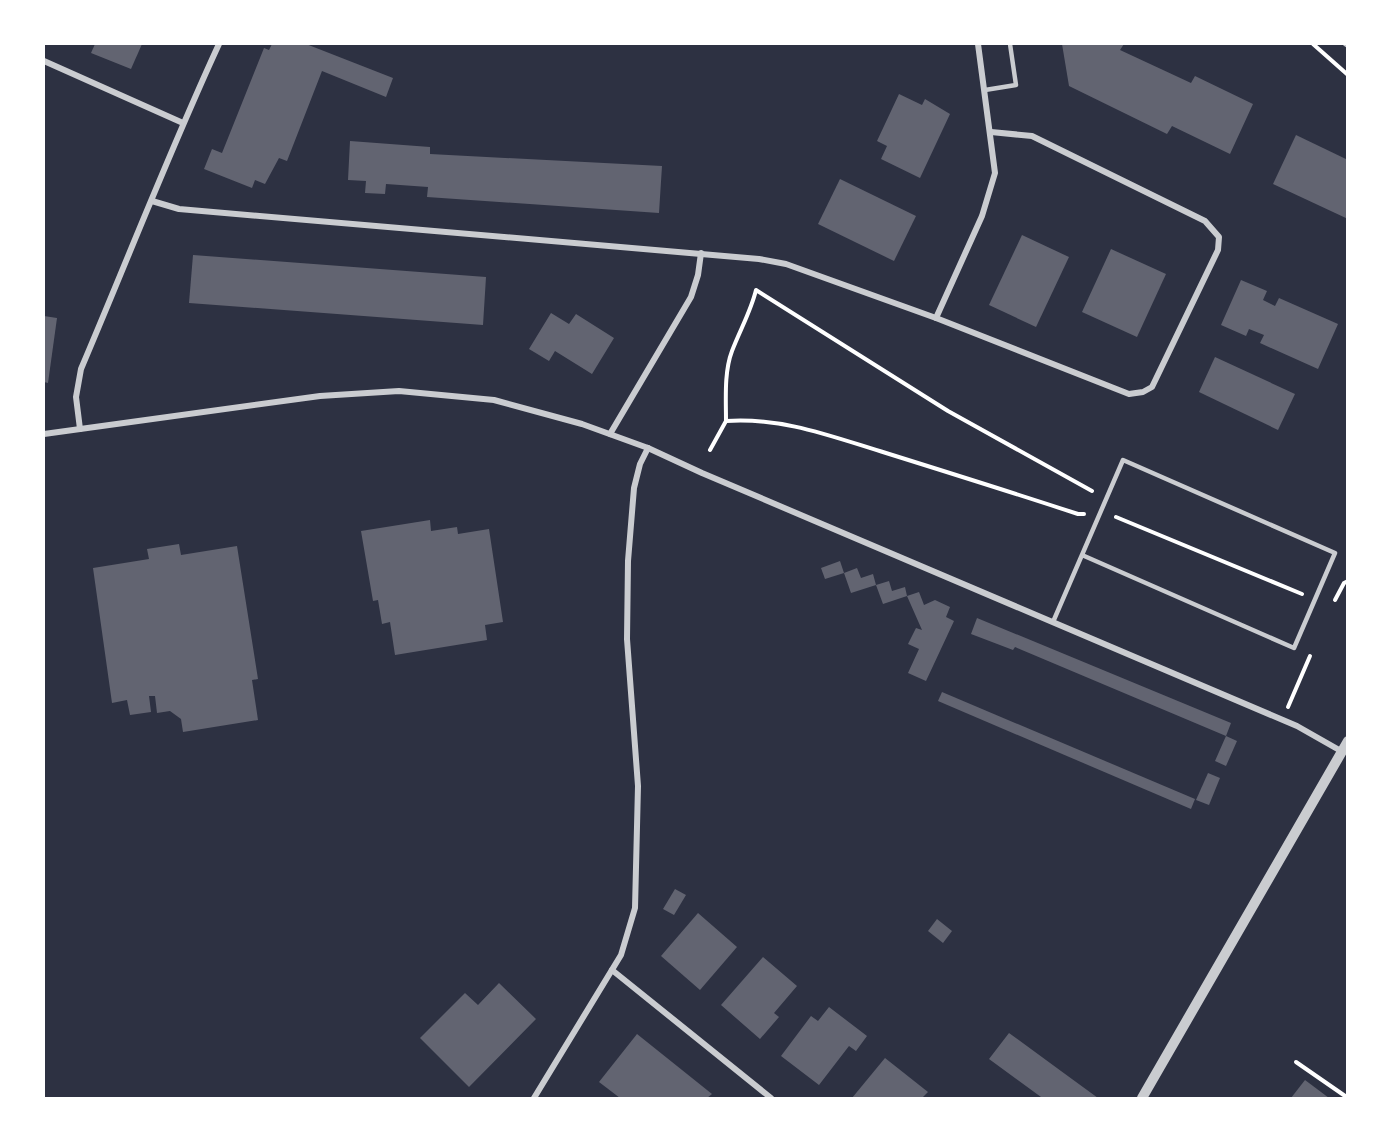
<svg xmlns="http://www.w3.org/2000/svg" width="1391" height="1142" font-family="'IBM Plex Serif',serif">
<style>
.building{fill:#626471}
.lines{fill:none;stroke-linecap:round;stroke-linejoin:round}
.path{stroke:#fff;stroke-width:4}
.service{stroke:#caccd0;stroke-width:4.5}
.minor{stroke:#caccd0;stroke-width:6}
.tertiary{stroke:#caccd0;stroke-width:10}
</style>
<rect width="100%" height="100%" fill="#2d3142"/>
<g class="building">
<path d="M95 44H142L131 69 91 53Z"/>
<path d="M272 44H306L393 78 386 97 322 71 287 161 279 158 265 184 255 180 252 188 204 169 212 149 222 153 264 48 269 50Z"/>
<path d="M1062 44H1124L1120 50 1191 83 1195 76 1253 104 1230 154 1172 126 1167 134 1069 86Z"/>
<path d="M899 94 922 105 925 99 950 114 920 178 881 159 887 146 877 141Z"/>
<path d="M1296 135 1348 160V219L1273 184Z"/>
<path d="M350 141 430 147V154L662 166 659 213 427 197 428 187 386 184 385 194 365 193 366 181 348 180Z"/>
<path d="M840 179 916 216 894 261 818 224Z"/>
<path d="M1022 235 1069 257 1036 327 989 305Z"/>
<path d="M1111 249 1166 274 1137 337 1082 312Z"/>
<path d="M193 255 486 277 483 325 189 303Z"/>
<path d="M1241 280 1267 291 1263 300 1275 306 1279 298 1338 324 1318 369 1260 343 1264 335 1249 329 1246 336 1221 325Z"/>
<path d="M551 313 569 324 576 314 614 338 592 374 555 351 549 361 529 349Z"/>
<path d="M44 316 57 318 48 383 44 382Z"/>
<path d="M1215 357 1295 394 1278 430 1199 392Z"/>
<path d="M430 520 431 531 457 527 458 534 489 529 503 622 485 625 487 640 395 655 390 622 382 624 378 600 373 601 361 531Z"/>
<path d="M179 544 181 555 237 546 258 679 252 680 258 720 183 732 181 719 170 711 157 713 155 696H149L151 712 130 715 127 700 112 703 93 568 149 559 147 549Z"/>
<path d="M840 561 844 573 825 579 821 568Z"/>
<path d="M857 568 861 578 873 574 876 585 851 593 844 573Z"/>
<path d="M889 581 892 591 905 587 907 596 883 604 876 585Z"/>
<path d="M919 592 924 605 935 600 950 607 946 617 954 621 926 681 908 673 919 649 908 644 916 628 922 630 907 596Z"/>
<path d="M977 618 1231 723 1226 736 1237 741 1226 766 1215 761 1226 736 1015 647 1013 650 971 634Z"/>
<path d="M942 692 1195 799 1191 809 938 701Z"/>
<path d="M1208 773 1220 778 1209 805 1196 800Z"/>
<path d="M675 889 686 895 674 915 663 909Z"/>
<path d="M698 913 737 947 700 990 661 956Z"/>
<path d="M937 919 952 931 943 943 928 931Z"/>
<path d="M763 957 797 986 774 1013 779 1017 760 1039 721 1005Z"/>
<path d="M499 983 536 1019 469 1087 420 1038 465 993 478 1005Z"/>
<path d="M829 1007 867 1036 856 1051 849 1046 819 1085 781 1056 811 1016 818 1021Z"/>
<path d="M1009 1033 1061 1071 1098 1098H1040L1041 1097 989 1059Z"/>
<path d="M637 1034 712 1094 707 1098H620L599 1082Z"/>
<path d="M885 1058 928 1092 922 1098H852Z"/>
<path d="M1305 1080 1329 1098H1291Z"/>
</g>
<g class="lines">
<g class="path">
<path d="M1313 44 1348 75"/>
<path d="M726 421C726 399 724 372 732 351 740 330 751 311 756 290L948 411 1092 491"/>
<path d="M710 450 726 421C783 417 833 437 886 453 950 473 1014 493 1078 514H1084"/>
<path d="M1116 517 1302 594"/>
<path d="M1335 600 1344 583 1348 581"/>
<path d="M1288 707 1310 656"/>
<path d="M1296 1062 1348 1098"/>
</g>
<g class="service">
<path d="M1345 44 1348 46"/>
<path d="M985 90 1016 85 1010 44"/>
<path d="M1053 622 1123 460 1335 553 1294 648 1082 555"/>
</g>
<g class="minor">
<path d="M44 61 183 123"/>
<path d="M152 201 179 209 759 259 786 264 936 318 1129 394 1143 392 1152 387 1218 250 1219 237 1205 221 1032 136 991 132"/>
<path d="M936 318 982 216 995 173 978 44"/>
<path d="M80 429 76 397 81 369C127 261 170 150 219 44"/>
<path d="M44 434 320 396 399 391 494 400 582 424 648 448 702 473 1297 726 1341 751"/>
<path d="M610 434 691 297 698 275 701 253"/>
<path d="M612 970 771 1098"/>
<path d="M534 1098 621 955 635 908 638 786 627 639 628 561 634 488 640 464 648 448"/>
</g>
<path class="tertiary" d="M1142 1098 1348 741"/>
</g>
<rect width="1391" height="1142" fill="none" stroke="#ffffff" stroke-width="90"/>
</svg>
